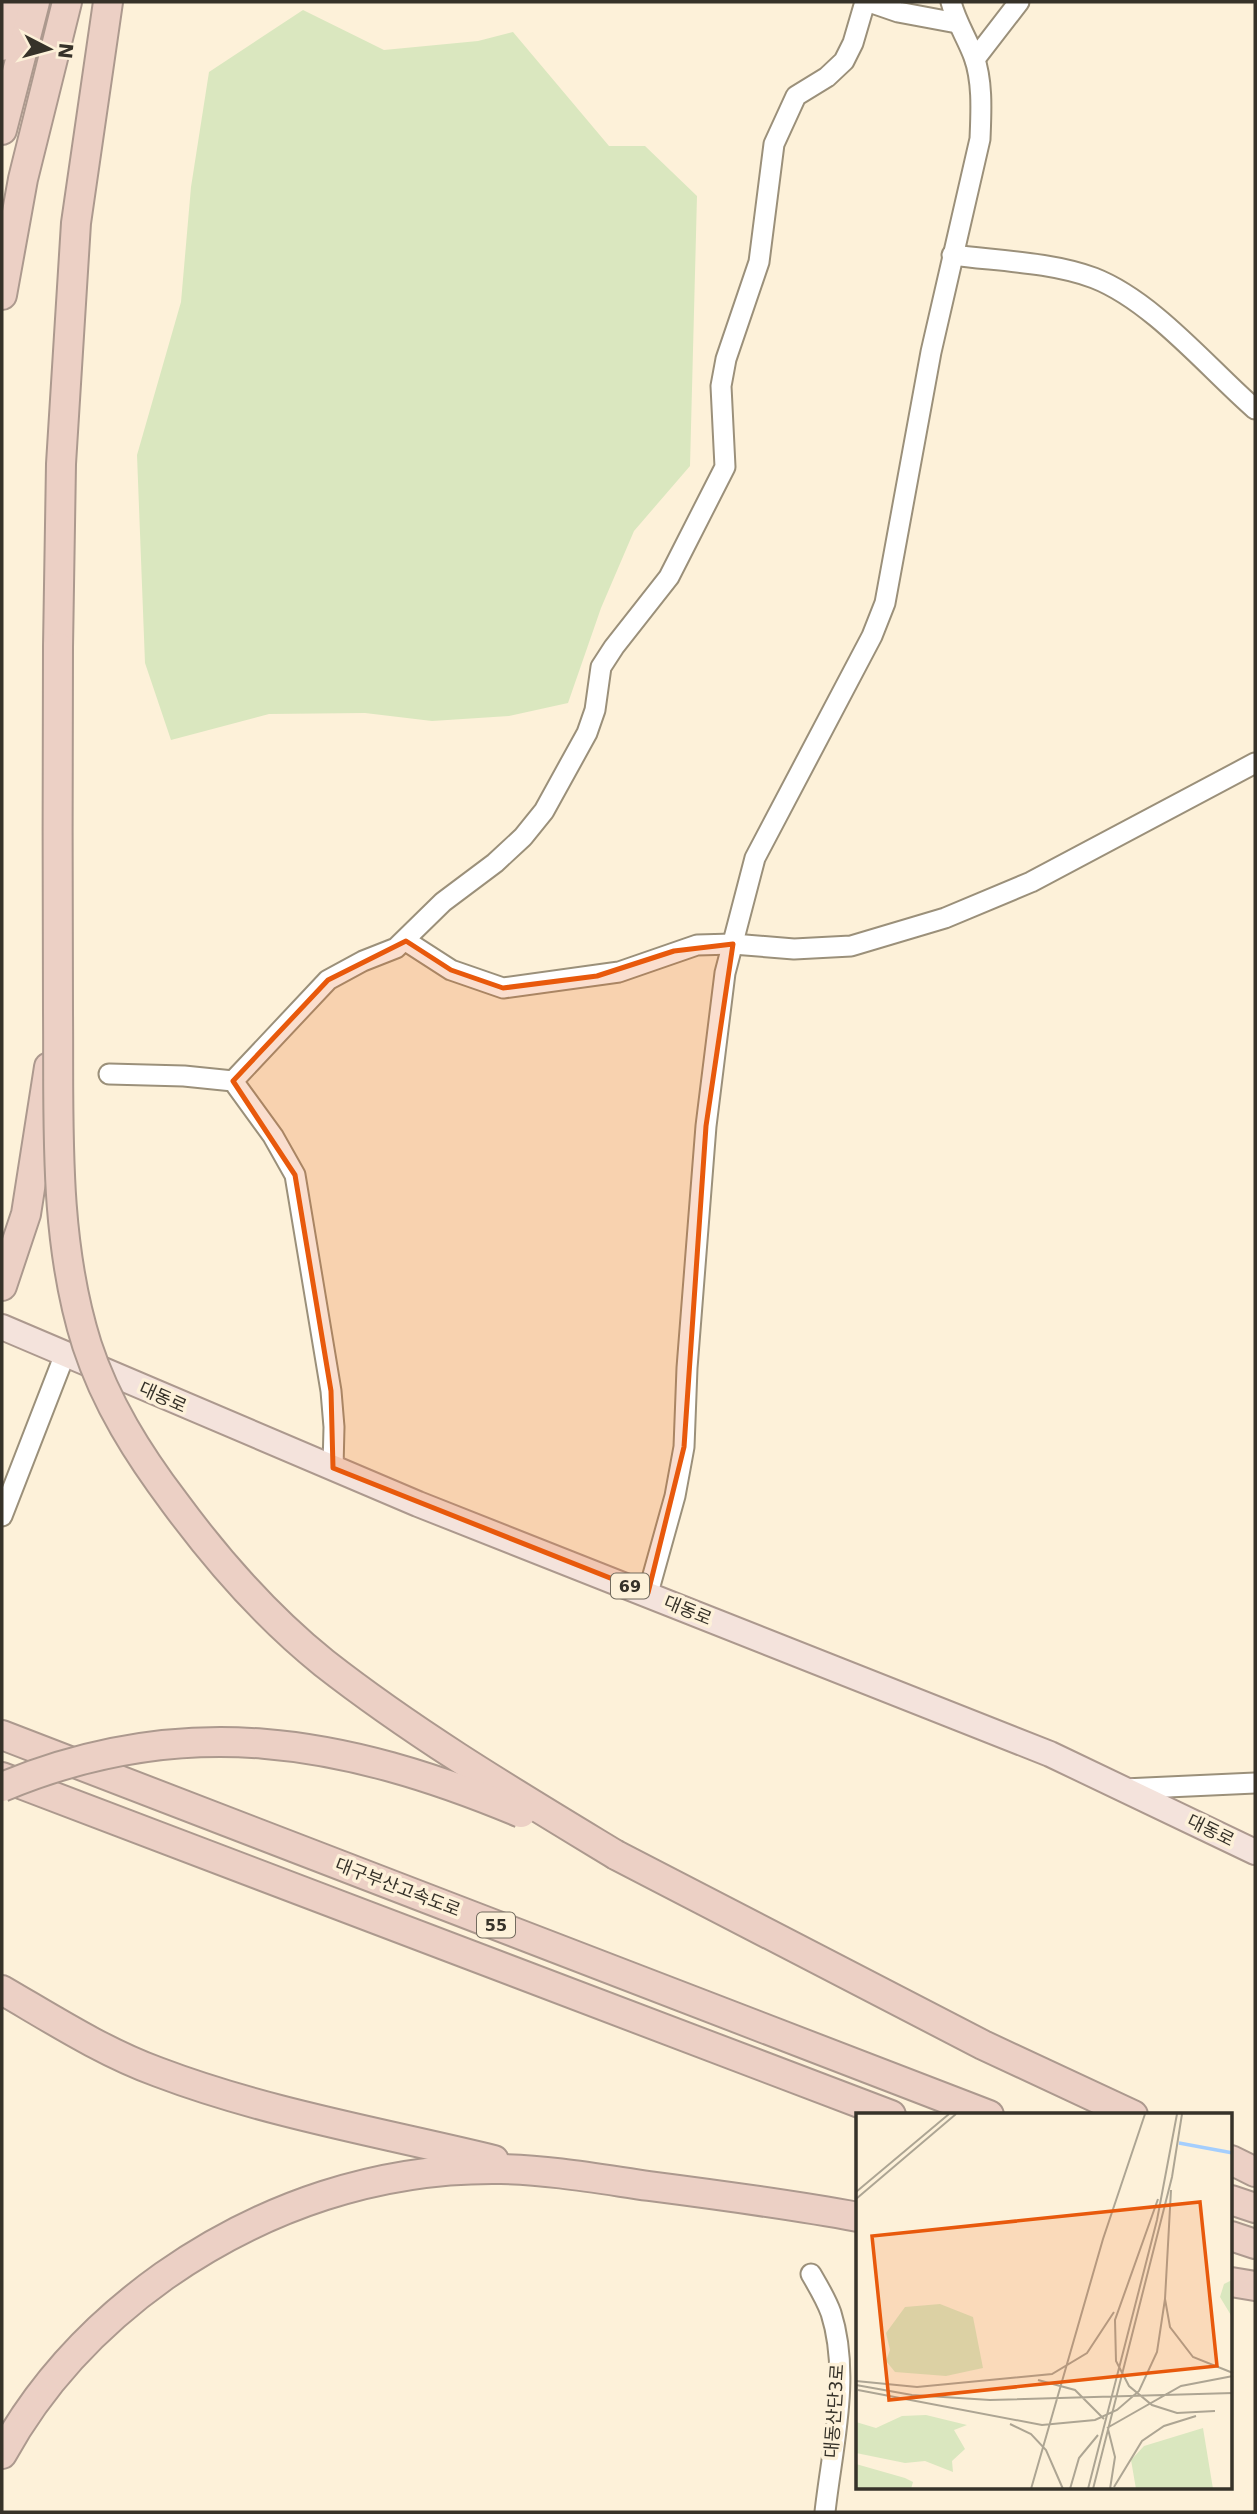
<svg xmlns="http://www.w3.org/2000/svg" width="1257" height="2514" font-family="'DejaVu Sans','Noto Sans KR',sans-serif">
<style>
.green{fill:#dae7bf}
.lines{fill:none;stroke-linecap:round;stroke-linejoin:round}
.minor-casing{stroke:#9b907a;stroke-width:23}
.major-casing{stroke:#ac998e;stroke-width:28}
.highway-casing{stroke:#ac998e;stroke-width:32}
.minor{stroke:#fff;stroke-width:19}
.major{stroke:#f4e3dc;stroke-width:24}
.highway{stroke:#ecd0c5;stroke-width:28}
.highway-bridge-casing{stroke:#ac998e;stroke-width:32;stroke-linecap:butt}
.highway-bridge{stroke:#ecd0c5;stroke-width:28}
.marked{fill:#e8590c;fill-opacity:0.2;stroke:#e8590c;stroke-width:5;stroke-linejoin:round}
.labels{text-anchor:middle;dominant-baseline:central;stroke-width:7;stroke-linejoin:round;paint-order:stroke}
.shield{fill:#fdf1d9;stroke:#726b5e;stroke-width:2}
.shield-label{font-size:16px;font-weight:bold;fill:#363229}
.street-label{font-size:18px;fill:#363229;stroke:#fdf1d9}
.inset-river{fill:none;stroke:#a4cefd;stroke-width:3.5}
.inset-road{fill:none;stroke:#ada593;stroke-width:2}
.view{fill:#e8590c;fill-opacity:0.15;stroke:#e8590c;stroke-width:3.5}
.inset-edge{fill:none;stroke:#363229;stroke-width:3.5}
</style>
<rect width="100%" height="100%" fill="#fdf1d9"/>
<path class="green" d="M303 10 384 50 478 41 513 32 609 146H645L697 196 690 466 634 531 601 608 568 703 509 716 432 721 365 713 269 714 171 740 145 663 137 455 181 302 191 187 209 72Z"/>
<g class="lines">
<defs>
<g id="minor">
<path d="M869 2 898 12 957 23"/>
<path d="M975 59 1019 2"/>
<path d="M952 255C998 261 1051 262 1094 278 1153 301 1208 368 1255 409"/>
<path d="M406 941 451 970 503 988 619 972 697 945 733 944 794 949 851 946 945 918 1031 882 1255 763"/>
<path d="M109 1074 184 1076 233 1081 273 1136 295 1175 331 1391 334 1427 333 1468"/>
<path d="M233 1081 328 980 363 961 396 948 443 902 495 863 523 837 544 811 587 733 595 710 601 667 614 647 669 577 725 467 721 386 726 359 759 262 774 144 796 96 827 77 844 61 853 43 865 2"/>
<path d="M2 1516 65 1354"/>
<path d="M648 1593 675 1496 684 1447 687 1368 706 1126 725 973 755 858 872 636 885 603 931 352 980 139C981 113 983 82 974 57 967 38 956 22 951 2"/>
<path d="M1124 1789 1255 1783"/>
<path d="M811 2274C818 2286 826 2299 831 2313 851 2376 832 2448 825 2512"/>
</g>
<path id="major" d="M2 1327 418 1504 1050 1754 1255 1852"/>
<g id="highway">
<path d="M2 46 17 2"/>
<path d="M2 130 35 2"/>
<path d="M2 295 23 179 67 2"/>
<path d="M58 647 61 464 76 223 108 2"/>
<path d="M2 1286 26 1214 49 1067"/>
<path d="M2 1735 989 2115"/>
<path d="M2 1777 891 2115"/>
<path d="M616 1855 983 2045 1133 2115"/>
<path d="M2 1990C52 2019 103 2052 158 2072 266 2113 383 2133 494 2160"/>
<path d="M1231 2160 1255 2172"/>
<path d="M1231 2200 1255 2208"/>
<path d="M1231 2236 1255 2244"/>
<path d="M1231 2282 1255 2286"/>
<path d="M2 2454C41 2383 98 2323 164 2276 264 2206 379 2167 501 2169 550 2170 600 2179 649 2186 719 2195 788 2204 858 2217"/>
</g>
</defs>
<use href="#minor" class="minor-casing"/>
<use href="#major" class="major-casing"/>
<use href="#highway" class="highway-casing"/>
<use href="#minor" class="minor"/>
<use href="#major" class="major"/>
<use href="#highway" class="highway"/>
<defs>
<g id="highway-bridge">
<path d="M58 647C57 769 58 890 58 1012 59 1123 53 1238 87 1345 106 1403 138 1454 175 1503 217 1560 268 1618 324 1663 416 1735 517 1795 616 1855"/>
<path d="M2 1787C184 1711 344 1739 521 1813"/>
</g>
</defs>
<use href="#highway-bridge" class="highway-bridge-casing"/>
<use href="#highway-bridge" class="highway-bridge"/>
</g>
<path class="marked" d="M406 941 451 970 503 988 597 976 674 951 733 944 706 1126 684 1447 648 1593 333 1468 331 1391 295 1175 233 1081 328 980Z"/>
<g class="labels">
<g class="shield">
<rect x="611" y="1573.5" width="38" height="25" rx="5"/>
<rect x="477" y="1912.5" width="38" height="25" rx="5"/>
</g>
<g class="shield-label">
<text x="630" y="1586">69</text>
<text x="496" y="1925">55</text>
</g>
<g class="street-label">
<text transform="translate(163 1397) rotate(24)">대동로</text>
<text transform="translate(688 1610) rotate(22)">대동로</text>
<text transform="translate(1211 1830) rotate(26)">대동로</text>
<text transform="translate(398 1887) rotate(21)">대구부산고속도로</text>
<text transform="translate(834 2411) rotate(-86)">대동산단3로</text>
</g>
</g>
<g transform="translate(856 2113)">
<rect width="376" height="376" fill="#fdf1d9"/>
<path d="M376 167H377L376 204 364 184 368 171ZM84 191 117 204 127 255 90 263 39 259 30 248 34 237 30 220 49 194ZM70 302 111 312 98 317 109 336 96 348 97 359 69 348 49 350 0 340V309L20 315 46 303ZM347 315 357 376H280L275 347 288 333ZM0 351 49 365 57 369 55 376H0Z" fill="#dae7bf"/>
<path class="inset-river" d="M323 30 377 40"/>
<path class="inset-road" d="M315 77 309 186 314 214 337 244 377 260M0 79 93 1M0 86 100 1M302 86 259 207 260 248 273 273 296 292 321 300 359 298M182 267 219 277 248 306M0 268 61 274 196 261 231 240 258 199M0 272 56 282 134 287 377 280M2 277 186 312 239 307 261 297 283 278 301 239 309 186M154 311 175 321 190 337 207 376M251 315 325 273 377 263M252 316 259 344 254 376M258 374 286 328 308 313 340 303M175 376 247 126 289 1M214 376 223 345 242 322M232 376 301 107 321 1M237 376 316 64 326 1"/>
<path class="view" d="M344 89 361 253 33 287 16 123Z"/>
<rect width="376" height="376" class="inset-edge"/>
</g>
<rect width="1257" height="2514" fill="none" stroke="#363229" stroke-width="7"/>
<g transform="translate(49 49) rotate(96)" stroke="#fdf1d9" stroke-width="5" paint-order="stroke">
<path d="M0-5L12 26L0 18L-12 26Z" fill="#363229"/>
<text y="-10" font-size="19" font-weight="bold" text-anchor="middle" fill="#363229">N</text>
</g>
</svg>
